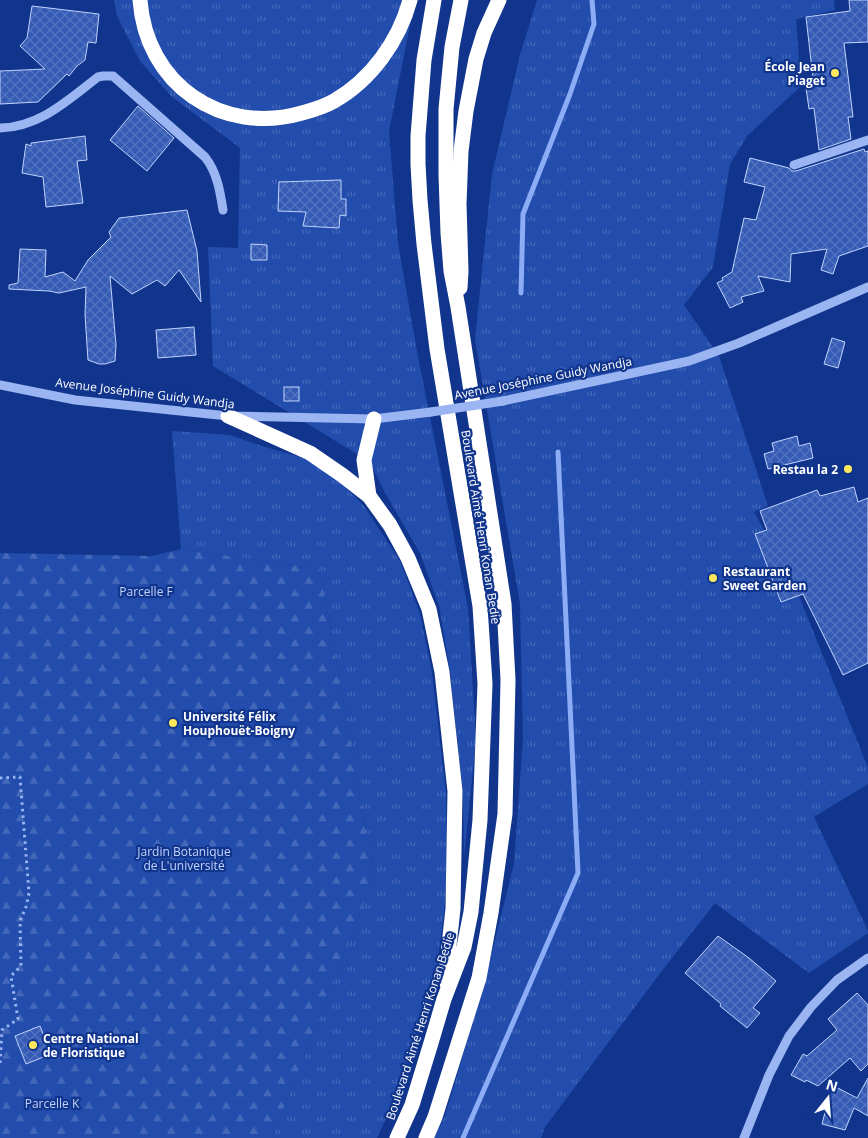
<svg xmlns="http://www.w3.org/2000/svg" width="868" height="1138" font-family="'Open Sans',sans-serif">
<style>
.grass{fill:url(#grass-tufts)}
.forest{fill:url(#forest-firs)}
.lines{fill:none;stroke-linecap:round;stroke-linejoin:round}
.stream{stroke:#8cadf5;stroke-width:5}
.building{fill:url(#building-cross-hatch);stroke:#c1d3fd}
.path{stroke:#9ab5f2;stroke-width:3;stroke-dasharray:2.5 4;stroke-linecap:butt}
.minor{stroke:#9ab5f2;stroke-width:9}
.highway{stroke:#fff;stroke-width:15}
.minor-bridge{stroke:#9ab5f2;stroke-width:9}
.poi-dot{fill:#ffe85b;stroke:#11358d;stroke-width:2}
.labels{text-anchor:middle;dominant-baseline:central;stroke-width:4.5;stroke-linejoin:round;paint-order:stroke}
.poi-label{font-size:12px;font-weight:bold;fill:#fff;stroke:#11358d;text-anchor:start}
.street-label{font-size:12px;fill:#fff;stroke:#11358d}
.park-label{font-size:12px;fill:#c1d3fd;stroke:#11358d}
</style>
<defs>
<pattern id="grass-tufts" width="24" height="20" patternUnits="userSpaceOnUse" patternTransform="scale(1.25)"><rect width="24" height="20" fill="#234dad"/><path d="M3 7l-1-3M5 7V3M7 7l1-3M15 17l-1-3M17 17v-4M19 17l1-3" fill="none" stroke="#4468b9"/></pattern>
<pattern id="forest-firs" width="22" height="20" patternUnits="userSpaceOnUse" patternTransform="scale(1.25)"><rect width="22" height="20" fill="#234dad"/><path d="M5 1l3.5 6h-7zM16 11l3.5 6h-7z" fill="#4468b9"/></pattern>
<pattern id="building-cross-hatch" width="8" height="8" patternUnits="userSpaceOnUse" patternTransform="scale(1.25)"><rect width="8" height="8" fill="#355bb5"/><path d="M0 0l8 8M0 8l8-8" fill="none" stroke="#5374c0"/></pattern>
</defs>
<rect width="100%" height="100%" fill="#11358d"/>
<g class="grass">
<path d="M114 0H415L389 131 398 243 418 357 468 608 476 740 464 857 463 793 450 670 439 606 420 553 384 491 370 462 213 366 208 247 238 248 240 148 171 96 140 61 117 16Z"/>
<path d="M537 0H834L835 10 796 19 801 86 748 135 730 164 713 267 684 305 719 356 768 506 754 512 793 581 868 768V784L814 817 868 931V933L809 973 715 903 661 972 545 1127 541 1138H434L445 1116 485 980 514 864 523 740 520 604 475 339 492 174 520 55Z"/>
<path d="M172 431 230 435 265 447 307 459 339 481 364 506 400 561 420 614 432 673 446 793 447 874 444 912 433 999 395 1099 377 1138H272L374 877 320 569 181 549Z"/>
</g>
<path class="forest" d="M181 549 320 569 374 877 272 1138H0V553L152 556Z"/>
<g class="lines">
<g class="stream">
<path d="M521 293 523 214 570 94 594 24 592 0"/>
<path d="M463 1138 578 873 558 452"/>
</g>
</g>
<g class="building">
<path d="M849 0H868V42L844 43 853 117H848L851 139 819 150 814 108 809 109 806 88 814 87 806 17 850 11Z"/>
<path d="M32 6 99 14 96 43 88 42 85 60 77 66 69 76 67 74 38 102 0 104V71L45 69 20 46 27 38Z"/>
<path d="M138 106 174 138 147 171 110 140Z"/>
<path d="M85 136 87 160 77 161 83 203 46 207 43 177 22 173 26 144 31 146V143Z"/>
<path d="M864 149 865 152 868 151V246L839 256 833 274 821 270 827 249 791 254 790 282 758 276 764 291 741 297 743 302 730 308 717 283 723 280 722 278 732 272 744 218 756 220 765 187 744 182 750 158 789 168 792 171H796Z"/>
<path d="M341 180V199H346V216L340 215 339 228 303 226 306 212 278 211 279 182Z"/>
<path d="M187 210 197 251 201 302 179 270 165 286 157 280 132 294 110 276 116 345 115 361 105 364H99L88 360 85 315 86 287 59 293 49 291 9 289V285L18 283 20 249 46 250 45 277 63 272 75 281 88 260 111 237 109 232 119 218Z"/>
<path d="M251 244 267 245V260H251Z"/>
<path d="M194 327 196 355 158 358 156 330Z"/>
<path d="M832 338 845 342 838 368 824 364Z"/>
<rect x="284" y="387" width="15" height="14"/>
<path d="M797 436 799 446 810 443 813 458 768 469 764 454 774 451 772 443Z"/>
<path d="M854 487 858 502 868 498V663L843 675 803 594 781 602 755 534 767 530 760 511 817 490 820 496Z"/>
<path d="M718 936 749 958 776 981 753 1008 760 1013 747 1028 720 1006 721 1004 685 973Z"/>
<path d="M857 993 868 1005V1064L861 1071 850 1058 818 1086 806 1080 805 1082 791 1075 803 1054 807 1056 837 1030 828 1019Z"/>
<path d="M40 1026 51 1054 26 1064 15 1036Z"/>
<path d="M868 1078V1116L854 1108 845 1130 822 1124 832 1085 857 1098Z"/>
</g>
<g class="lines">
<path class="path" d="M0 778 20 777 29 893 26 907 20 921 21 966 11 976 18 1019 2 1030 0 1064"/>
<g class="minor">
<path d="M0 128C40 127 68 100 98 77L103 76H113L205 157C217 172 220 191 223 210"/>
<path d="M794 165 868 140"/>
<path d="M0 385 75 400 228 416 374 419 431 412"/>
<path d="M503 401 689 361 739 343 868 287"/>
<path d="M744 1138 769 1075 789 1036 811 1007 837 980 868 958"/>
</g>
<g class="highway">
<path d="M140 0C146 84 221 136 302 113 313 110 324 107 334 101 371 80 399 41 410 0"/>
<path d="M460 288 461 271 459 204 461 151 466 111 476 59 484 33 499 0"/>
<path d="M228 416 310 453 342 475 369 496 390 525 408 558 429 609 442 672 455 791 453 909 445 981"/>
<path d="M369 496 364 460 374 419"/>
<path d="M397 1138 412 1105 431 1043 444 999 464 947 471 912 480 820 485 684 480 606 437 349 424 244 420 200 418 164V136L424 60 434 0"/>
<path d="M426 1138 435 1117 479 978 491 913 505 814 508 680 504 604 458 307 451 271 448 233 446 175V109L452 47 461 0"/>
</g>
<path class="minor-bridge" d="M431 412 503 401"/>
</g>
<g class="poi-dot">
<circle cx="835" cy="73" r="5"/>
<circle cx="848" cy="469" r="5"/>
<circle cx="713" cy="578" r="5"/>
<circle cx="173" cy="723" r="5"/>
<circle cx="33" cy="1045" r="5"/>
</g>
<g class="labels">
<g class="poi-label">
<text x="825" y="66" text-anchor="end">École Jean<tspan x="825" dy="14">Piaget</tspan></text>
<text x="838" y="469" text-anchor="end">Restau la 2</text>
<text x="723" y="571">Restaurant<tspan x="723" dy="14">Sweet Garden</tspan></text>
<text x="183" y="716">Université Félix<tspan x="183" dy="14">Houphouët-Boigny</tspan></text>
<text x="43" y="1038">Centre National<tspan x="43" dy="14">de Floristique</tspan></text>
</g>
<g class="street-label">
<text transform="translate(543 378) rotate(-11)">Avenue Joséphine Guidy Wandja</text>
<text transform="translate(145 393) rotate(7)">Avenue Joséphine Guidy Wandja</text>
<text transform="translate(481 527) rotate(81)">Boulevard Aimé Henri Konan Bedie</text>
<text transform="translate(420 1026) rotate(-72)">Boulevard Aimé Henri Konan Bedie</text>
</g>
<g class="park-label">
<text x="146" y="591">Parcelle F</text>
<text x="184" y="851">Jardin Botanique<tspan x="184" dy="14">de L'université</tspan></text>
<text x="52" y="1103">Parcelle K</text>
</g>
</g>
<g transform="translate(828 1098) rotate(17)" stroke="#11358d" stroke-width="4" paint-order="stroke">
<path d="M0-4L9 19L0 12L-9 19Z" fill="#ffffff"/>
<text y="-8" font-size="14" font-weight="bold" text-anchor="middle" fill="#ffffff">N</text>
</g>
</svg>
